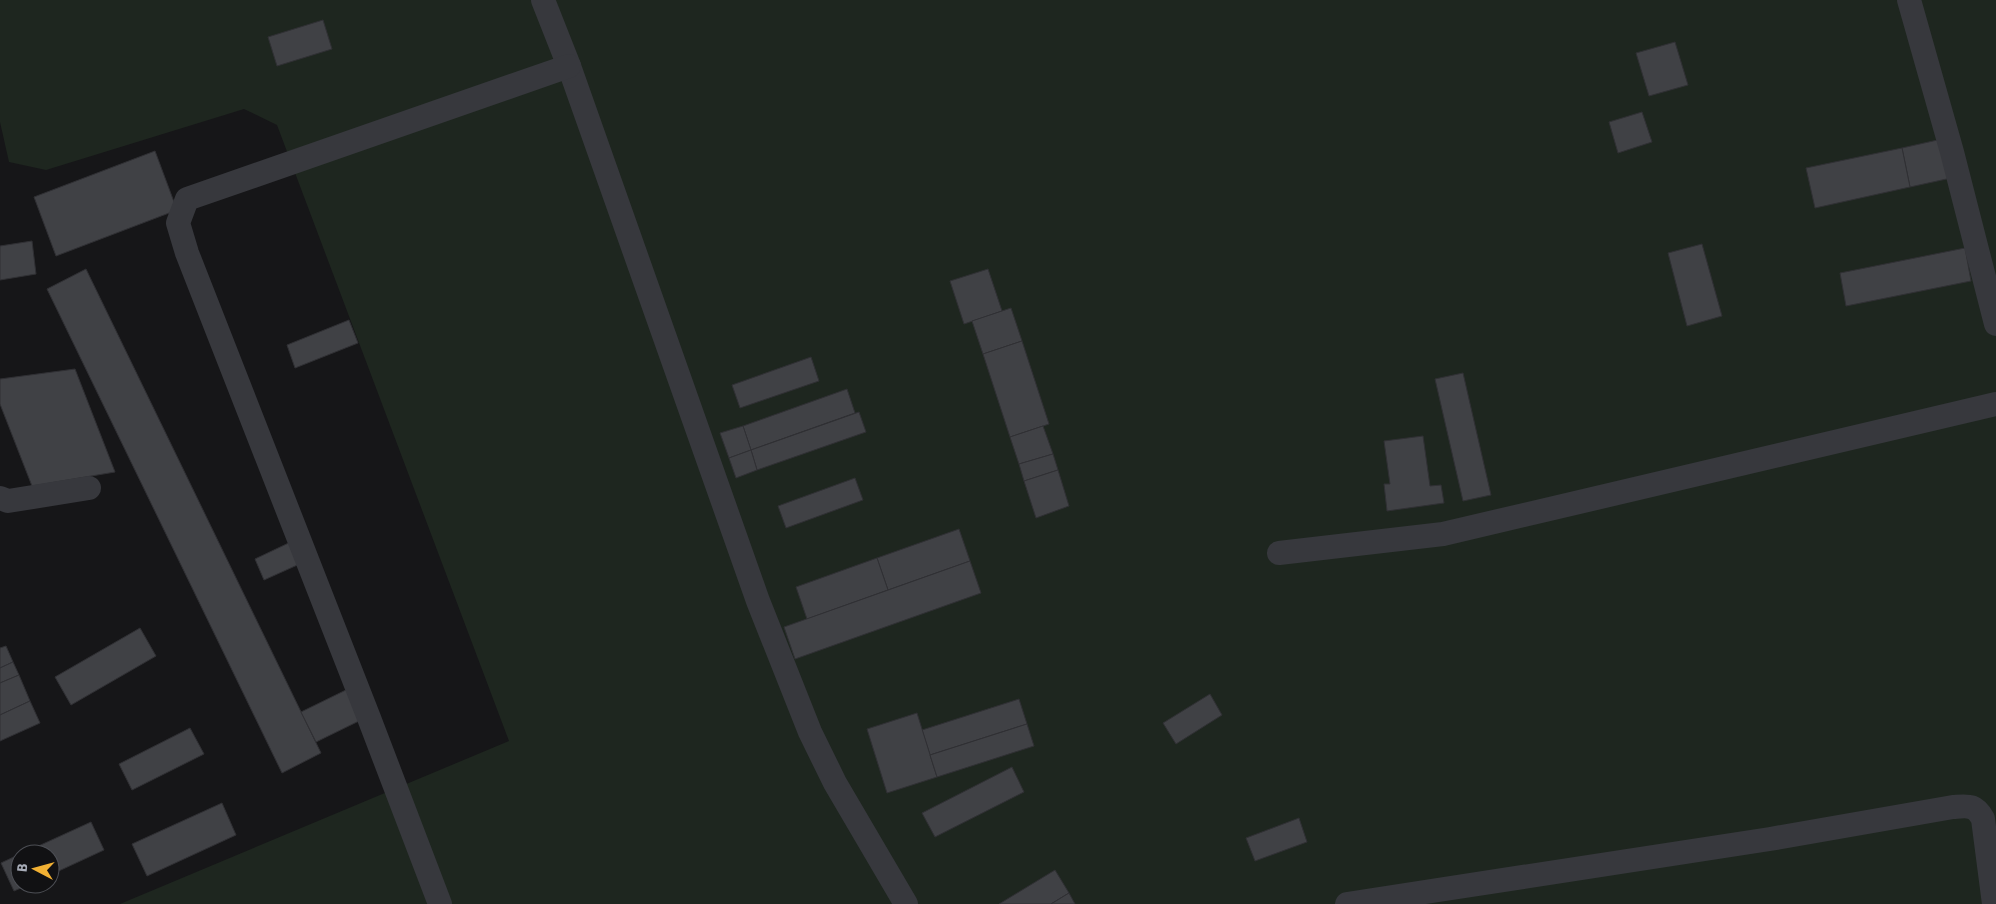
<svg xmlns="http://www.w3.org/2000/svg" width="1996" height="904" font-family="Signika,sans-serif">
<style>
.green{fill:#1e261f}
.building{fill:#404145;stroke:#303034}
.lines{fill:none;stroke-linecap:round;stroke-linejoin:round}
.minor{stroke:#37383d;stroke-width:24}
</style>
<rect width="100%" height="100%" fill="#161618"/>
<path class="green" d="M0 0H1996V904H120L509 741 277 125 244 109 46 170 9 162 0 122Z"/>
<g class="building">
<path d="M323 20 332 49 277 66 268 37Z"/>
<path d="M1675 42 1688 85 1649 96 1636 53Z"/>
<path d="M1642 112 1652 142 1618 153 1609 122Z"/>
<path d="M1942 139 1951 178 1910 187 1902 148Z"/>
<path d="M1902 148 1910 187 1815 208 1806 168Z"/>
<path d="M155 151 177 210 56 256 34 197Z"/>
<path d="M32 241 36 274 0 280V246Z"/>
<path d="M1702 244 1722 316 1687 326 1668 253Z"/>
<path d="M1965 248 1971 281 1846 306 1840 273Z"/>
<path d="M86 269 321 753 282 773 47 289Z"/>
<path d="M988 269 1002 311 964 324 950 281Z"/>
<path d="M1011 308 1022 341 983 354 972 321Z"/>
<path d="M349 320 358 343 295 368 287 345Z"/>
<path d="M1022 341 1049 424 1010 437 983 354Z"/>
<path d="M811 357 819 381 740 408 732 385Z"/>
<path d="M75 369 115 472 32 486 0 404V379Z"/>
<path d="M1463 373 1491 495 1463 501 1435 379Z"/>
<path d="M847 389 855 413 751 450 743 426Z"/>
<path d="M859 412 866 432 757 470 751 450Z"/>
<path d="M743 426 751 450 729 458 720 433Z"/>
<path d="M1043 426 1053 454 1019 464 1010 437Z"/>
<path d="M1423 436 1430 486 1441 485 1444 503 1387 511 1384 484H1390L1384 441Z"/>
<path d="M751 450 757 470 736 478 729 458Z"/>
<path d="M1053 454 1058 470 1024 481 1019 464Z"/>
<path d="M1058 470 1069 506 1036 518 1024 481Z"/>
<path d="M855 478 863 500 786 528 778 506Z"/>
<path d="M959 529 970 561 888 590 877 558Z"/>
<path d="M295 540 304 562 264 580 255 559Z"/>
<path d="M877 558 888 590 807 619 796 587Z"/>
<path d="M970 561 981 593 795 659 784 627Z"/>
<path d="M140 628 156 656 71 705 55 677Z"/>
<path d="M6 646 13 662 0 668V648Z"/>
<path d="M13 662 19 675 0 683V668Z"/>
<path d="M19 675 30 701 0 715V683Z"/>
<path d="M348 689 363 719 316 742 301 712Z"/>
<path d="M1210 694 1222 715 1176 744 1163 723Z"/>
<path d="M1019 699 1027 724 930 755 922 730Z"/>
<path d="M30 701 40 723 0 741V715Z"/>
<path d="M917 713 937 777 887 793 867 729Z"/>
<path d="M1027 724 1034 746 937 777 930 755Z"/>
<path d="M190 728 204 754 132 790 119 764Z"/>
<path d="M1012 767 1024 792 935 837 922 813Z"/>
<path d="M222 803 236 835 147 876 132 844Z"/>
<path d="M1299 818 1307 842 1255 861 1246 838Z"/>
<path d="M91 822 104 850 50 875V854H21Z"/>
<path d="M20 854V884H30L14 891 1 863Z"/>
<path d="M1055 870 1069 893 1051 904H999Z"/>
<path d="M1069 893 1075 904H1051Z"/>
</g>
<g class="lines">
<g class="minor">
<path d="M543 0 569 66 758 601 810 732 835 783 906 904"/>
<path d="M1909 0 1952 152 1996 324"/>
<path d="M0 498 8 501 89 488"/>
<path d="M1279 553 1443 534 1996 404"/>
<path d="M440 904 369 718 187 253 178 223 187 199 569 66"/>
<path d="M1347 904 1770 839 1953 807C1968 806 1975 804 1983 819L1994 904"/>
</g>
</g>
<g transform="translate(35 869) rotate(276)"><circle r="24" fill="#111113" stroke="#4d4f55"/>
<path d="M0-4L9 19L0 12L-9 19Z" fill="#f2b134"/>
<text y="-8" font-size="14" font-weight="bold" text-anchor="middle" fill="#a8adb8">B</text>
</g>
</svg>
